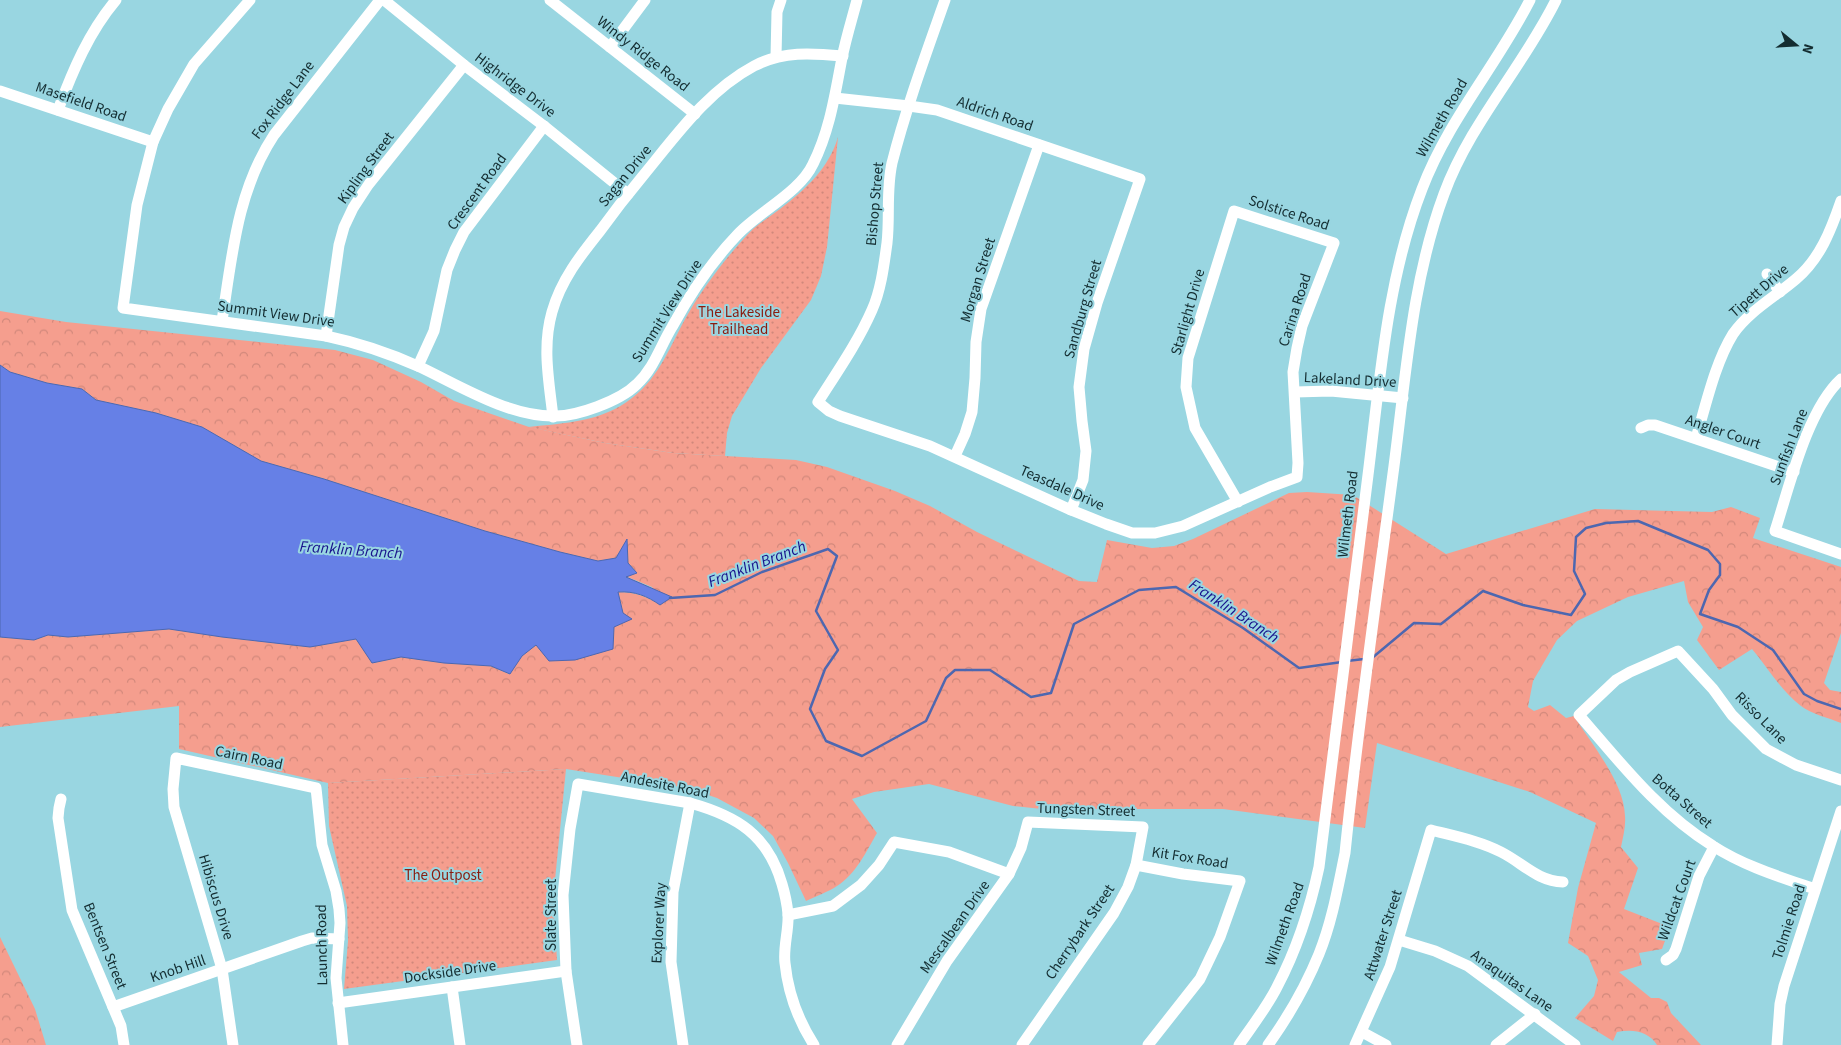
<svg xmlns="http://www.w3.org/2000/svg" width="1841" height="1045" font-family="'Source Sans 3',sans-serif">
<style>
.forest{fill:url(#forest-crowns)}
.park{fill:url(#park-dots)}
.water{fill:#6680e6;stroke:#4d67b0}
.lines{fill:none;stroke-linecap:round;stroke-linejoin:round}
.stream{stroke:#4d67b0;stroke-width:2.5}
.minor{stroke:#fff;stroke-width:11}
.labels{text-anchor:middle;dominant-baseline:central;stroke-width:4;stroke-linejoin:round;paint-order:stroke}
.street-label{font-size:15px;fill:#142d31;stroke:#99d6e1}
.park-label{font-size:15px;fill:#8b1c0f;stroke:#99d6e1}
.water-label{font-size:16px;font-style:italic;fill:#18128c;stroke:#99d6e1}
</style>
<defs>
<pattern id="forest-crowns" width="20" height="18" patternUnits="userSpaceOnUse" patternTransform="scale(1.25)"><rect width="20" height="18" fill="#f59e8e"/><path d="M2 6a3 3 0 1 1 6 0M12 15a3 3 0 1 1 6 0" fill="none" stroke="#d1887b"/></pattern>
<pattern id="park-dots" width="8" height="8" patternUnits="userSpaceOnUse" patternTransform="scale(1.25)"><rect width="8" height="8" fill="#f59e8e"/><path d="M2 2h.1M6 6h.1" fill="none" stroke="#d1887b" stroke-width="1.8" stroke-linecap="round"/></pattern>
</defs>
<rect width="100%" height="100%" fill="#99d6e1"/>
<g class="forest">
<path d="M0 311 66 322 335 350 373 360 421 382 454 401 529 427 605 443 673 453 796 460 827 467 895 491 930 506 977 532 1079 581 1097 582 1107 540 1152 548 1174 546 1193 539 1289 493 1307 492 1353 495 1446 554 1595 509 1712 512 1731 507 1760 518 1753 538 1841 567V633L1824 683 1830 690 1841 692V723C1829 718 1811 714 1801 706 1781 691 1768 668 1752 649L1719 670 1697 640 1703 627 1688 602 1684 581 1628 597 1577 621 1557 640 1533 681 1528 707 1534 711 1550 705 1566 718 1574 716C1592 745 1624 782 1625 816 1626 826 1623 837 1621 847L1638 868 1624 909 1670 927 1662 949 1639 953 1642 965 1619 972 1651 998H1659L1667 1002 1671 1013 1701 1045H1657C1648 1031 1633 1029 1617 1032L1613 1041 1575 1018 1594 996 1598 980 1588 956 1568 943 1578 888 1596 823 1530 792 1377 743 1365 828 1223 809H1042L1013 806 929 784 874 792 852 799 877 833C866 852 856 874 837 886 828 892 816 896 806 901L788 863 773 836 754 818 717 798 687 788 566 769 328 783 179 749V706L0 727V637L34 640 48 635 68 637 169 629 222 637 310 647 356 639 373 663 401 657 444 663 491 666 509 674 522 656 536 645 614 627 623 613 618 592C635 592 647 596 660 605L652 587 625 576 637 573 628 563 627 540 616 558 598 561 560 552 485 531 324 479 261 461 202 427 156 413 96 400 82 389 47 383 10 372 0 365Z"/>
<path d="M0 937 35 1009 46 1045H0Z"/>
</g>
<g class="park">
<path d="M838 137 827 247 821 276 811 300 761 368 732 416 727 433 725 456 673 453 605 443 528 427C565 423 602 422 632 398 661 376 671 343 688 314 704 286 731 251 753 229 761 222 771 216 780 209 806 189 829 168 838 137Z"/>
<path d="M566 769 553 900 557 960 344 989 348 941 347 906 329 826 328 783Z"/>
</g>
<path class="water" d="M0 365 10 372 47 383 82 389 96 400 156 413 202 427 261 461 324 479 485 531 560 552 598 561 616 558 627 539 628 563 637 573 626 577 672 597 660 605C647 596 635 591 618 592L623 613 632 619 614 627 613 649 575 660 549 661 536 645 522 656 510 674 491 666 444 663 401 657 372 663 356 639 310 647 222 637 169 629 68 637 48 635 34 640 0 637Z"/>
<g class="lines">
<g class="stream">
<path d="M670 598 715 595 762 572 828 549 837 556 816 611 838 650 825 669 810 709 826 741 862 756 926 721 946 678 955 670H990L1031 697 1051 693 1074 624 1139 590 1176 587 1243 628 1299 668 1342 662"/>
<path d="M1372 658 1414 623 1441 624 1483 591 1523 605 1571 615 1585 594 1574 571 1576 537 1586 528 1606 523 1638 521 1708 550 1720 564V575L1709 590 1700 614 1738 627 1773 650 1804 694 1817 701 1841 709"/>
<path d="M1347 661 1364 659"/>
</g>
<g class="minor">
<path d="M250 0 194 64 168 109 153 142 137 205 123 308 326 336C359 343 389 353 420 367 460 386 508 416 553 416 576 417 620 401 637 384 654 368 660 347 672 327 690 294 712 261 738 234 760 211 800 192 813 164 830 130 835 94 842 58 846 38 852 19 857 0"/>
<path d="M384 0 464 65 544 126 628 194"/>
<path d="M550 0 695 114"/>
<path d="M945 0C926 54 906 108 892 163 886 190 890 217 887 243 884 265 881 290 872 310 858 342 837 372 818 402L829 411 840 416 930 446 1071 510 1106 524 1132 533H1155L1183 526 1270 487 1297 477 1298 463 1293 372 1297 348 1302 326 1334 243 1234 211 1188 358 1186 387 1195 428 1238 502"/>
<path d="M610 47 645 0"/>
<path d="M776 57 777 12 781 0"/>
<path d="M0 91 153 142"/>
<path d="M835 98 909 106 937 110 1140 179 1097 303 1084 349 1079 387 1082 421 1086 451 1083 480 1071 510"/>
<path d="M58 110C73 70 89 32 116 0"/>
<path d="M1767 274 1780 292"/>
<path d="M222 321C232 256 237 191 274 135L380 0"/>
<path d="M326 336 339 245 344 227 353 208 368 185 464 65"/>
<path d="M418 366 434 331 447 270 455 250 464 232 544 126"/>
<path d="M1841 379C1807 410 1789 488 1775 531L1841 554"/>
<path d="M1295 392 1331 391 1403 398"/>
<path d="M553 417C549 381 542 347 552 312 561 280 580 256 600 231 613 213 627 195 642 177 675 137 707 91 754 66 783 51 811 53 843 56"/>
<path d="M1641 428 1648 425H1655L1794 472"/>
<path d="M1696 438C1706 405 1715 363 1733 334 1749 311 1775 297 1796 279 1820 259 1831 230 1841 201"/>
<path d="M955 456 965 434 972 412 975 378 976 342 981 309 1039 145"/>
<path d="M61 799 59 808 58 818 72 910 113 1007 121 1026 124 1045"/>
<path d="M1136 865 1183 874 1240 881 1220 937 1200 979 1148 1045"/>
<path d="M1815 889C1780 877 1744 866 1713 846 1659 813 1620 762 1579 715L1616 680 1630 672 1678 651 1713 689 1732 715 1766 749 1796 765 1841 780"/>
<path d="M788 915 833 906 861 885 879 865 894 842 949 852 1009 874"/>
<path d="M1399 940 1435 951 1468 966 1575 1045"/>
<path d="M1666 960 1673 955 1676 949 1699 876 1714 847"/>
<path d="M452 987 460 1045"/>
<path d="M338 1003 566 971"/>
<path d="M113 1007 302 941 312 938 339 939"/>
<path d="M1362 1032 1386 1045"/>
<path d="M233 1045 222 969 174 807 173 789 176 758 316 788 322 845 336 891 339 909 340 923 336 978 343 1045"/>
<path d="M577 1045 566 971 563 895 570 829 578 784 690 803C737 816 768 835 782 884 785 894 787 903 788 914 789 930 783 947 785 963 788 993 798 1020 814 1045"/>
<path d="M683 1045 671 962 673 892 690 803"/>
<path d="M897 1045 947 961 1009 874 1021 848 1028 822 1143 827 1136 865 1128 887 1114 913 1022 1045"/>
<path d="M1239 1045C1252 1026 1267 1007 1277 987 1297 949 1310 909 1319 867 1336 737 1352 606 1368 475 1380 379 1387 279 1422 189 1448 120 1497 65 1530 0"/>
<path d="M1268 1045C1288 1017 1306 986 1319 954 1332 922 1338 887 1345 853 1358 724 1377 595 1394 466 1406 375 1412 280 1444 194 1470 123 1523 67 1556 0"/>
<path d="M1355 1045 1390 967 1431 830C1454 836 1480 841 1501 852 1523 863 1537 881 1563 882"/>
<path d="M1496 1045 1535 1014"/>
<path d="M1777 1045 1780 1004 1784 986 1841 811"/>
</g>
</g>
<g class="labels">
<g class="street-label">
<text transform="translate(643 54) rotate(38)">Windy Ridge Road</text>
<text transform="translate(515 85) rotate(37)">Highridge Drive</text>
<text transform="translate(283 100) rotate(-53)">Fox Ridge Lane</text>
<text transform="translate(81 102) rotate(19)">Masefield Road</text>
<text transform="translate(995 114) rotate(19)">Aldrich Road</text>
<text transform="translate(1442 118) rotate(-60)">Wilmeth Road</text>
<text transform="translate(366 168) rotate(-54)">Kipling Street</text>
<text transform="translate(625 176) rotate(-51)">Sagan Drive</text>
<text transform="translate(477 192) rotate(-54)">Crescent Road</text>
<text transform="translate(875 204) rotate(-85)">Bishop Street</text>
<text transform="translate(1289 213) rotate(18)">Solstice Road</text>
<text transform="translate(978 280) rotate(-73)">Morgan Street</text>
<text transform="translate(1759 291) rotate(-41)">Tipett Drive</text>
<text transform="translate(1083 309) rotate(-74)">Sandburg Street</text>
<text transform="translate(1295 310) rotate(-72)">Carina Road</text>
<text transform="translate(667 311) rotate(-58)">Summit View Drive</text>
<text transform="translate(1188 312) rotate(-74)">Starlight Drive</text>
<text transform="translate(276 314) rotate(8)">Summit View Drive</text>
<text transform="translate(1350 380) rotate(3)">Lakeland Drive</text>
<text transform="translate(1723 432) rotate(19)">Angler Court</text>
<text transform="translate(1789 447) rotate(-69)">Sunfish Lane</text>
<text transform="translate(1062 488) rotate(24)">Teasdale Drive</text>
<text transform="translate(1348 514) rotate(-83)">Wilmeth Road</text>
<text transform="translate(1761 718) rotate(45)">Risso Lane</text>
<text transform="translate(249 758) rotate(12)">Cairn Road</text>
<text transform="translate(665 785) rotate(11)">Andesite Road</text>
<text transform="translate(1682 801) rotate(41)">Botta Street</text>
<text transform="translate(1086 810) rotate(2)">Tungsten Street</text>
<text transform="translate(1190 858) rotate(9)">Kit Fox Road</text>
<text transform="translate(216 897) rotate(73)">Hibiscus Drive</text>
<text transform="translate(1677 900) rotate(-70)">Wildcat Court</text>
<text transform="translate(551 915) rotate(-90)">Slate Street</text>
<text transform="translate(1789 922) rotate(-72)">Tolmie Road</text>
<text transform="translate(659 923) rotate(-87)">Explorer Way</text>
<text transform="translate(1285 924) rotate(-70)">Wilmeth Road</text>
<text transform="translate(955 927) rotate(-55)">Mescalbean Drive</text>
<text transform="translate(1080 932) rotate(-56)">Cherrybark Street</text>
<text transform="translate(1383 935) rotate(-72)">Attwater Street</text>
<text transform="translate(322 945) rotate(-91)">Launch Road</text>
<text transform="translate(105 946) rotate(68)">Bentsen Street</text>
<text transform="translate(178 969) rotate(-19)">Knob Hill</text>
<text transform="translate(450 972) rotate(-8)">Dockside Drive</text>
<text transform="translate(1512 981) rotate(35)">Anaquitas Lane</text>
</g>
<g class="park-label">
<text x="739" y="312">The Lakeside<tspan x="739" dy="17">Trailhead</tspan></text>
<text x="443" y="875">The Outpost</text>
</g>
<g class="water-label">
<text transform="translate(351 550) rotate(4)">Franklin Branch</text>
<text transform="translate(757 564) rotate(-21)">Franklin Branch</text>
<text transform="translate(1234 611) rotate(33)">Franklin Branch</text>
</g>
</g>
<g transform="translate(1796 45) rotate(108)" stroke="#99d6e1" stroke-width="4" paint-order="stroke">
<path d="M0-4L9 19L0 12L-9 19Z" fill="#142d31"/>
<text y="-8" font-size="14" font-weight="bold" text-anchor="middle" fill="#142d31">N</text>
</g>
</svg>
